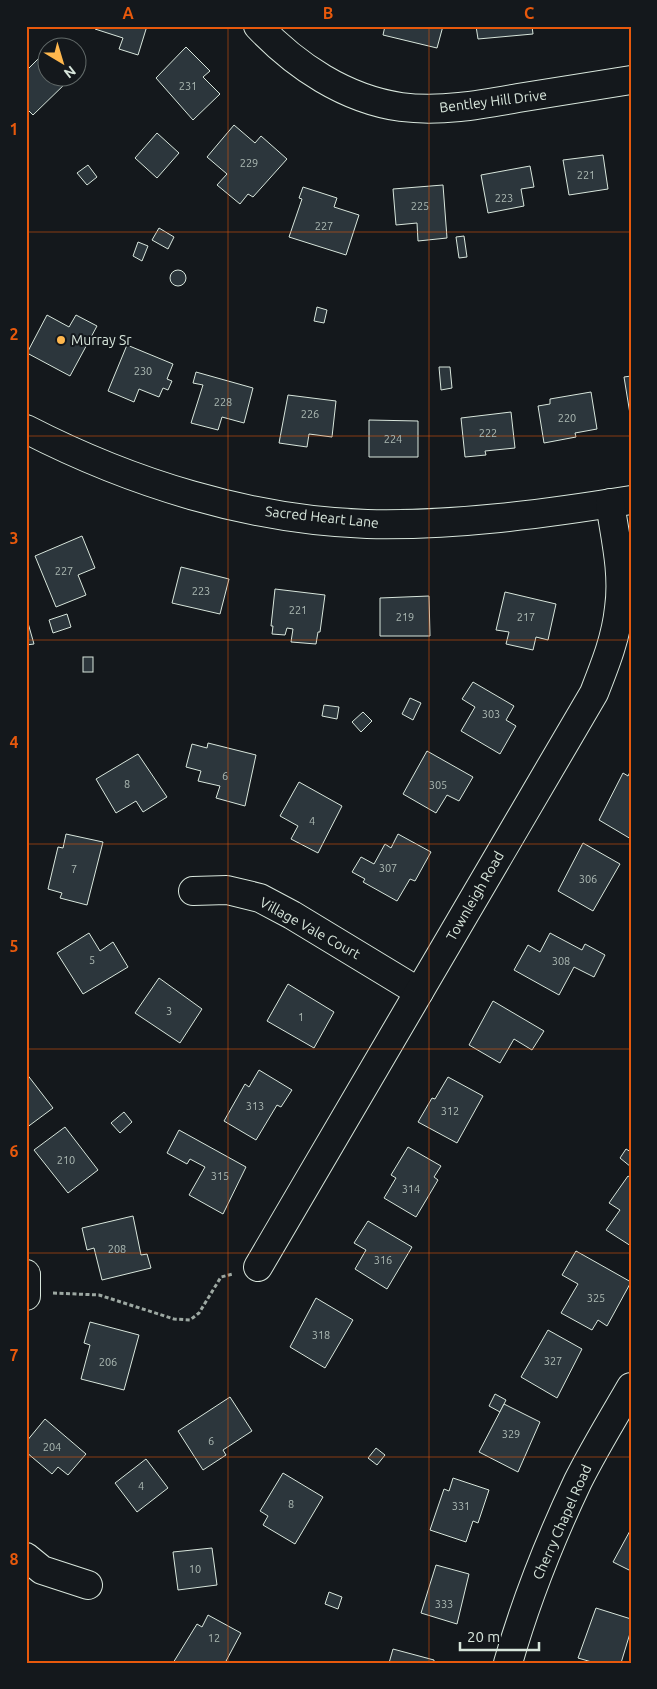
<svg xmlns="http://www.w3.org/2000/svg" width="657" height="1689" font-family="Ubuntu,sans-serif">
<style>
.building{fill:#2c363c;stroke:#d8e6dc}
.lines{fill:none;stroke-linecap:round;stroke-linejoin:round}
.minor-casing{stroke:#d8e6dc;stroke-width:30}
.path{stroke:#9da8a2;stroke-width:3;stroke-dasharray:4 2.5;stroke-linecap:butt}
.minor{stroke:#14181c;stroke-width:28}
.grid{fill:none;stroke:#e8590c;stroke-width:1;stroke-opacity:0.55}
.poi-dot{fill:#ffb74d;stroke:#14181c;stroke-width:2}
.labels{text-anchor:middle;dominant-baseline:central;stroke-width:4;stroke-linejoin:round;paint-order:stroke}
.number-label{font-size:11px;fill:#adbab4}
.street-label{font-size:14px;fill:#d8e6dc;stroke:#14181c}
.poi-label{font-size:14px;fill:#d8e6dc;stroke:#14181c;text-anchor:start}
.neatline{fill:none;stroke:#e8590c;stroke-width:2}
.grid-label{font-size:16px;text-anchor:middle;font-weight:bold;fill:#e8590c}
</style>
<rect width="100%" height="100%" fill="#14181c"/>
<g class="building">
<path d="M96 26H147L138 55 119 49 123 38 95 29Z"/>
<path d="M385 26H443L437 48 383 35Z"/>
<path d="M476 26H532L533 34 478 39Z"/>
<path d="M186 47 210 71 203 77 220 94 193 120 156 78Z"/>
<path d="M43 54 48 59V78H66L69 80 33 115 26 108V71Z"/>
<path d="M234 125 255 143 261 136 287 159 253 197 248 194 240 204 217 185 227 174 207 157Z"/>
<path d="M157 133 179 153 157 178 135 158Z"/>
<path d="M603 155 608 189 569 195 563 160Z"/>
<path d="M88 165 97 177 87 185 77 173Z"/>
<path d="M530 166 534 187 521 189 524 206 488 213 481 175Z"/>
<path d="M443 185 447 238 418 241 417 223 396 225 393 189Z"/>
<path d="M303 187 337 198 334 207 359 215 346 255 289 237 302 199 299 198Z"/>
<path d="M159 228 174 237 168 249 152 240Z"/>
<path d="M464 236 467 257 459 258 456 237Z"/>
<path d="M138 242 148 246 142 261 133 256Z"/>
<circle cx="178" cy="278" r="8"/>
<path d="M317 307 327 310 324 323 314 321Z"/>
<path d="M47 315 69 327 76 315 97 326 70 376 27 353Z"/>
<path d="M127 345 173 364 167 379 172 381 168 390 163 388 159 397 139 389 134 402 108 391Z"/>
<path d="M439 367H450L452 388 441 390Z"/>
<path d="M196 372 253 388 244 423 222 417 218 430 191 423 203 385 193 383Z"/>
<path d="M631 376V414H630L624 377Z"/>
<path d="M591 392 597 429 575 433 576 437 544 443 538 406 550 404V399Z"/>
<path d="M288 395 336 401 332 437 309 434 307 447 279 443Z"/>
<path d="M511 412 515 448 485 451 486 455 465 457 461 418Z"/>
<path d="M369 420 418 421V457H369Z"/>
<path d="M82 536 95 568 78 575 86 595 56 607 35 556Z"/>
<path d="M181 567 229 579 220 614 172 603Z"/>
<path d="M275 589 325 595 320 632H318L316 644 291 642 293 629 287 628 285 635 272 634 273 626H271Z"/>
<path d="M505 592 556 604 548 640 536 637 533 650 506 644 509 632 496 630Z"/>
<path d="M429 596 430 636H380V598Z"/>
<path d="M67 614 71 627 53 633 49 620Z"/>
<path d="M26 616 34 644 26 645Z"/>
<rect x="83" y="657" width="10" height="15"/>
<path d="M473 682 514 706 506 720 516 726 500 754 461 731 475 707 462 699Z"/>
<path d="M410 698 421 703 413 720 402 714Z"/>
<path d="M324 705 339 707 337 719 322 716Z"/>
<path d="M363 712 372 721 361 732 352 722Z"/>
<path d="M208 743 256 755 245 806 216 798 220 786 198 781 201 771 186 767 192 744 207 748Z"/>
<path d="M427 751 473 777 459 801 447 795 436 813 403 794Z"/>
<path d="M138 754 167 797 143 812 136 801 116 813 96 779Z"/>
<path d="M631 770V839L599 820 623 773 628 776Z"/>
<path d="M299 782 342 806 318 853 291 839 298 826 280 816Z"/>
<path d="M66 834 103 842 87 905 60 898 62 893 48 889 58 847 63 848Z"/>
<path d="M398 834 431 852 415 881 410 879 397 901 363 882 365 879 352 872 361 857 374 864 385 844 391 848Z"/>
<path d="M583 843 620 864 593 911 558 891Z"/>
<path d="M89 933 100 951 113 942 128 967 83 994 57 953Z"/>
<path d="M550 933 582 950 585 944 605 955 594 977 574 967 559 995 514 970 528 945 540 952Z"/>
<path d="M159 978 202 1009 180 1043 135 1013Z"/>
<path d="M288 984 334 1012 314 1048 267 1021Z"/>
<path d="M493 1001 544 1031 532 1050 514 1039 500 1063 469 1045Z"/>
<path d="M259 1070 292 1090 281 1107 277 1105 256 1140 224 1121 245 1084 249 1087Z"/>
<path d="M26 1073 53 1108 26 1128Z"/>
<path d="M448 1077 483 1096 457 1143 418 1122 432 1098 435 1099Z"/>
<path d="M124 1112 132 1122 120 1133 111 1123Z"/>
<path d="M65 1127 98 1170 68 1193 34 1150Z"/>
<path d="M179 1130 246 1167 223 1214 189 1195 205 1167 190 1159 187 1164 167 1153Z"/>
<path d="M408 1147 441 1166 434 1177 438 1180 416 1217 384 1198 396 1178 391 1175Z"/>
<path d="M626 1149 631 1152V1167L620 1158Z"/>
<path d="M628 1176 631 1178V1246L606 1230 620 1210 609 1203Z"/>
<path d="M133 1216 141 1255 147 1254 151 1268 102 1280 94 1248 87 1250 82 1228Z"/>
<path d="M368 1221 412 1247 387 1289 355 1269 366 1250 354 1243Z"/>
<path d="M576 1251 631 1282 607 1326 598 1320 592 1330 561 1313 578 1284 562 1275Z"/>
<path d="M316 1298 353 1320 325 1368 290 1347Z"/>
<path d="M90 1322 139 1335 124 1390 81 1379 90 1345 84 1343Z"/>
<path d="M548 1330 582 1349 557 1398 521 1377Z"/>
<path d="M495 1394 506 1400 500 1412 489 1406Z"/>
<path d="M230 1397 252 1431 223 1450 226 1455 203 1470 178 1431Z"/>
<path d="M504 1404 540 1422 518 1472 479 1452Z"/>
<path d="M45 1419 86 1454 68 1475 58 1467 52 1474 26 1452V1442Z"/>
<path d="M376 1448 385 1455 377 1465 368 1458Z"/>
<path d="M146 1459 168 1488 137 1512 115 1483Z"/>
<path d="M283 1473 323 1497 295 1544 263 1525 268 1516 260 1511Z"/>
<path d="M453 1478 489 1490 478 1523 473 1521 466 1542 430 1530 444 1489 449 1491Z"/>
<path d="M631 1529V1571L613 1562Z"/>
<path d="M212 1548 217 1585 178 1590 173 1552Z"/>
<path d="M436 1565 469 1574 457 1624 421 1613Z"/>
<path d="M329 1592 342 1597 338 1609 325 1604Z"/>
<path d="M596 1608 631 1619V1630L621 1663H595L578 1658Z"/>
<path d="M208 1615 241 1633 225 1663H173L197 1624 202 1627Z"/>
<path d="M393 1649 434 1660V1663H389Z"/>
</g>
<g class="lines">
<defs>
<g id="minor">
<path d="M258 26C296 66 345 99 401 107 440 112 479 105 518 98 556 92 593 86 631 80"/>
<path d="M26 429C131 483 249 520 367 524 455 526 544 514 631 500"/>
<path d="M193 891 227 890 260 898 292 915 419 992"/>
<path d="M258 1267 594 693C605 665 616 638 619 608 624 573 615 537 610 503"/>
<path d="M26 1274V1296"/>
<path d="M26 1557 42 1570 88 1585"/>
<path d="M508 1663C526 1600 550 1540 578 1481 594 1449 613 1418 631 1387"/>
</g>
</defs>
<use href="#minor" class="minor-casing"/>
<path class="path" d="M53 1293 99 1295 174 1319 190 1320 199 1313 221 1277 233 1274"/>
<use href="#minor" class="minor"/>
</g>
<path class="grid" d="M228 26V1663M429 26V1663M26 232H631M26 436H631M26 640H631M26 844H631M26 1049H631M26 1253H631M26 1457H631"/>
<circle class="poi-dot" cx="61" cy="340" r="5"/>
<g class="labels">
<g class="number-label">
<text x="188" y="86">231</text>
<text x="249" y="163">229</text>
<text x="586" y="175">221</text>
<text x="504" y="198">223</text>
<text x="420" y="206">225</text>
<text x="324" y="226">227</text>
<text x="143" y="371">230</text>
<text x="223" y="402">228</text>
<text x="310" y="414">226</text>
<text x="567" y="418">220</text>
<text x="488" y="433">222</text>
<text x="393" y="439">224</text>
<text x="64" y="571">227</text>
<text x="201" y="591">223</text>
<text x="298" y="610">221</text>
<text x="405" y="617">219</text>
<text x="526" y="617">217</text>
<text x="491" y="714">303</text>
<text x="225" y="776">6</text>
<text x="127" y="784">8</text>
<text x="438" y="785">305</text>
<text x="312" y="821">4</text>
<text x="388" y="868">307</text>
<text x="74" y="869">7</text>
<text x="588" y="879">306</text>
<text x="92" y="960">5</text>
<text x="561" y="961">308</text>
<text x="169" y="1011">3</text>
<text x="301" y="1017">1</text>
<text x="255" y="1106">313</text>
<text x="450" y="1111">312</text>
<text x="66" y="1160">210</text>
<text x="220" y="1176">315</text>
<text x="411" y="1189">314</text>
<text x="117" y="1249">208</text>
<text x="383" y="1260">316</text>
<text x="596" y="1298">325</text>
<text x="321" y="1335">318</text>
<text x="553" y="1361">327</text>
<text x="108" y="1362">206</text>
<text x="511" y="1434">329</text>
<text x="211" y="1441">6</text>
<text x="52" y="1447">204</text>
<text x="141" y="1486">4</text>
<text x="291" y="1504">8</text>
<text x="461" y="1506">331</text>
<text x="195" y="1569">10</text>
<text x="444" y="1604">333</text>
<text x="214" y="1638">12</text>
</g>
<g class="street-label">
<text transform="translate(493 101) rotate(-7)">Bentley Hill Drive</text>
<text transform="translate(322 517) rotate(6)">Sacred Heart Lane</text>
<text transform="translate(475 896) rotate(-60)">Townleigh Road</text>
<text transform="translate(310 928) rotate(29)">Village Vale Court</text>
<text transform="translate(562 1522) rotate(-66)">Cherry Chapel Road</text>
</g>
<g class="poi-label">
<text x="71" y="340">Murray Sr</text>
</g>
</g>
<rect width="657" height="1689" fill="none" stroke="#14181c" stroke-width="55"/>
<g transform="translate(62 62) rotate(142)"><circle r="24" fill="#14181c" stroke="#626a69"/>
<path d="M0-4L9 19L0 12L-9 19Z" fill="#ffb74d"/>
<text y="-8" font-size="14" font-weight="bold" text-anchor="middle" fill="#d8e6dc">N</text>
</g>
<path d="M460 1642v8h79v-8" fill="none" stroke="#d8e6dc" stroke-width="2.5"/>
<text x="467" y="1642" font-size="15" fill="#d8e6dc" stroke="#14181c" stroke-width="4" paint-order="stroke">20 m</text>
<rect x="28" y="28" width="602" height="1634" class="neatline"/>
<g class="grid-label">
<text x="128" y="19">A</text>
<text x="328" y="19">B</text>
<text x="529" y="19">C</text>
<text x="14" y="135">1</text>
<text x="14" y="340">2</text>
<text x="14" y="544">3</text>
<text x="14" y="748">4</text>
<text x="14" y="952">5</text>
<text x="14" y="1157">6</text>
<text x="14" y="1361">7</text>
<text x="14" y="1565">8</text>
</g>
</svg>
